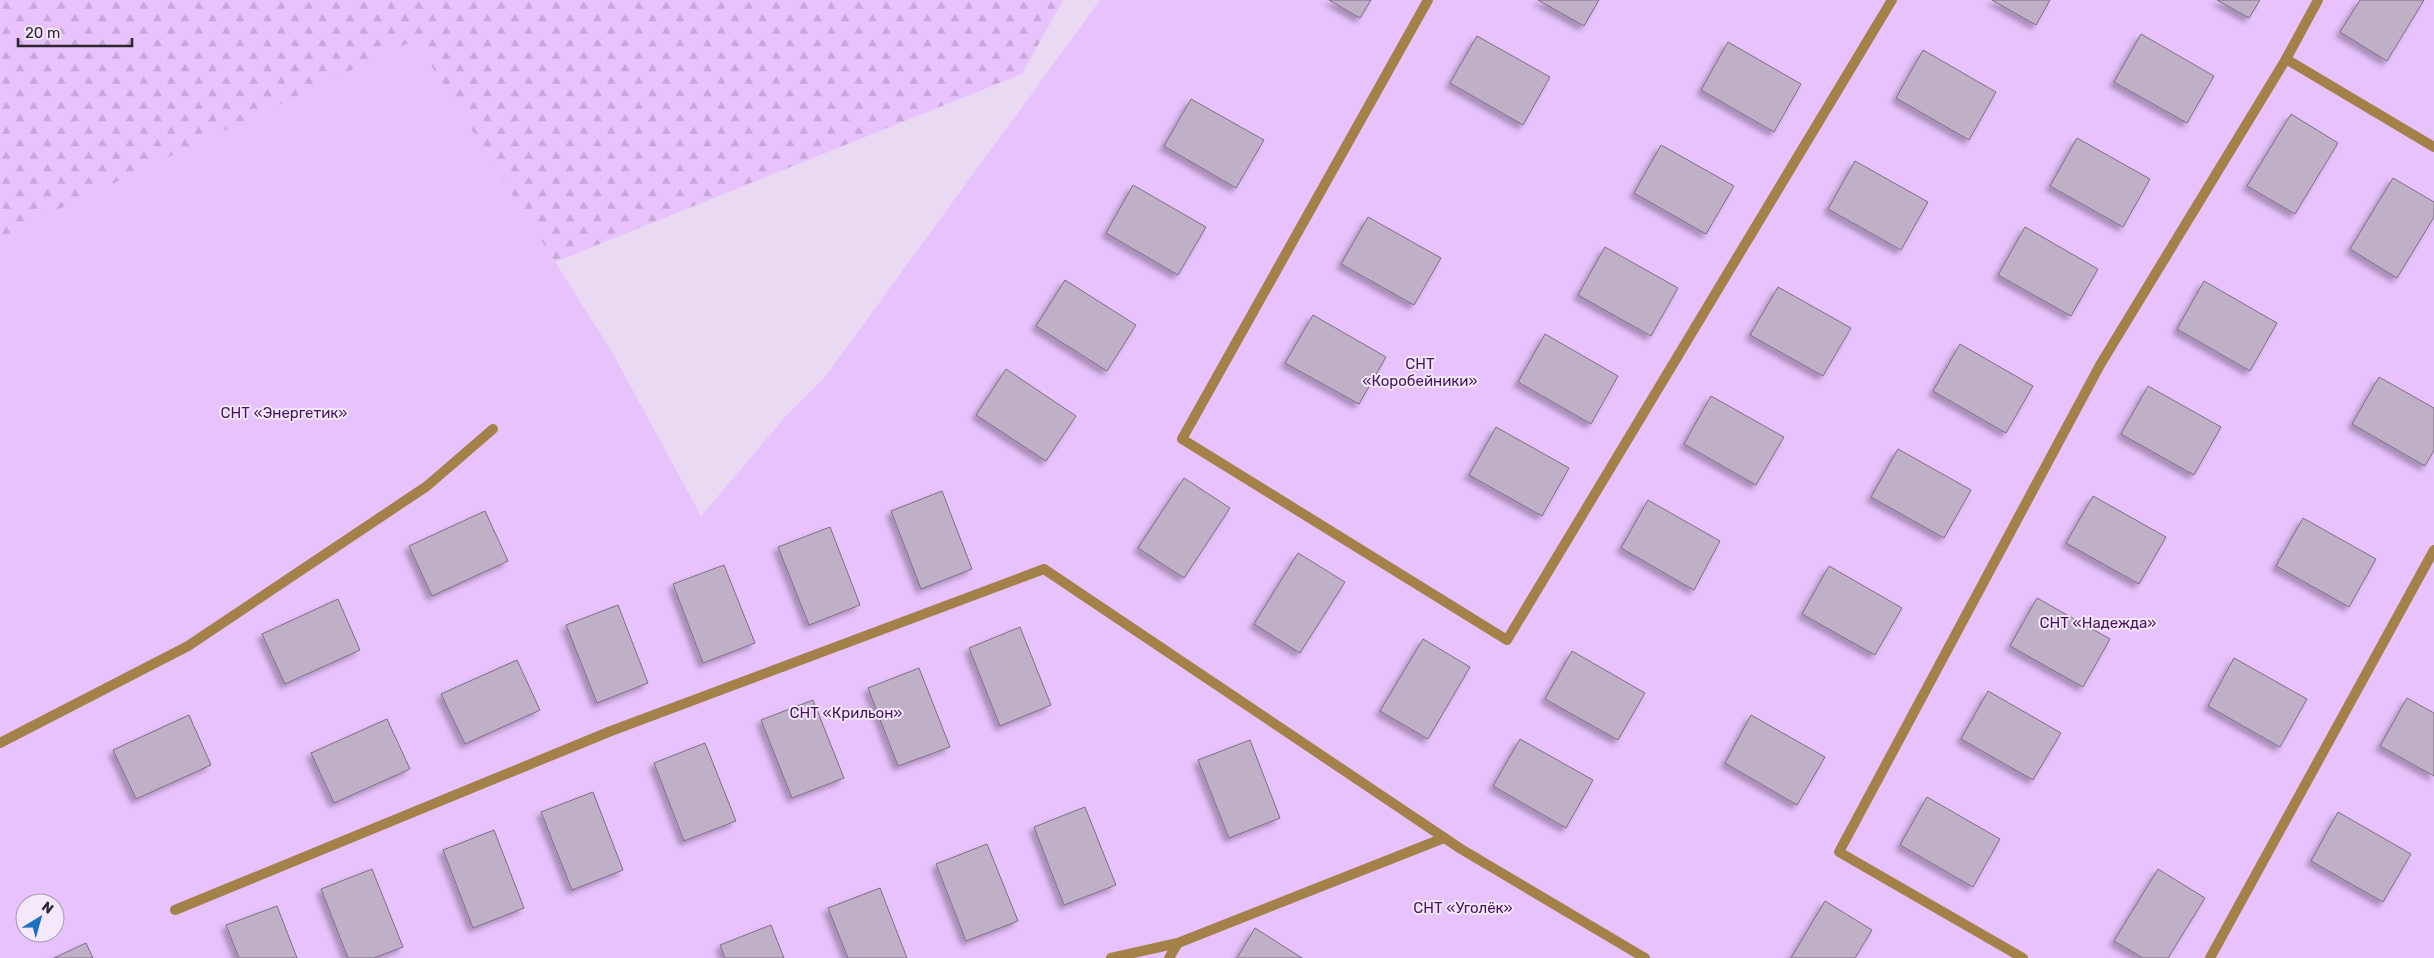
<svg xmlns="http://www.w3.org/2000/svg" width="2434" height="958" font-family="Rubik,sans-serif">
<style>
.forest{fill:url(#forest-firs)}
.garden{fill:#e7c2fc;fill-rule:evenodd}
.building{fill:#bfafc7;stroke:#7d6e84;filter:url(#shadow)}
.lines{fill:none;stroke-linecap:round;stroke-linejoin:round}
.street{stroke:#a38149;stroke-width:10}
.labels{text-anchor:middle;dominant-baseline:central;stroke-width:4;stroke-linejoin:round;paint-order:stroke}
.park-label{font-size:15px;fill:#45125b;stroke:#f5e8fd}
</style>
<defs>
<pattern id="forest-firs" width="22" height="20" patternUnits="userSpaceOnUse" patternTransform="scale(1.25)"><rect width="22" height="20" fill="#e7c2fc"/><path d="M5 1l3.5 6h-7zM16 11l3.5 6h-7z" fill="#c6a7d8"/></pattern>
<filter id="shadow"><feDropShadow dx="-4.5" dy="4.5" stdDeviation="2.5" flood-color="#0004"/></filter>
</defs>
<rect width="100%" height="100%" fill="#ead9f3"/>
<path class="forest" d="M0 0H1063L1022 74 0 485Z"/>
<path class="garden" d="M1100 0H2434V958H0V243L19 228 415 40 612 352 701 516 786 416 825 377ZM25 903H55V933H25Z"/>
<g class="building">
<path d="M1329 0H1371L1360 18Z"/>
<path d="M1538 0H1599L1584 26Z"/>
<path d="M1992 0H2050L2036 25Z"/>
<path d="M2217 0H2260L2249 18Z"/>
<path d="M2360 0H2424L2387 61 2340 32Z"/>
<path d="M2141 34 2214 76 2187 123 2114 82Z"/>
<path d="M1477 36 1550 77 1523 125 1450 83Z"/>
<path d="M1728 42 1801 84 1774 132 1701 90Z"/>
<path d="M1923 50 1996 92 1969 140 1896 98Z"/>
<path d="M1191 99 1264 140 1236 188 1164 146Z"/>
<path d="M2291 114 2338 143 2295 214 2247 186Z"/>
<path d="M2077 138 2150 179 2123 227 2050 186Z"/>
<path d="M1661 145 1734 186 1706 234 1634 193Z"/>
<path d="M1855 161 1928 202 1901 250 1828 209Z"/>
<path d="M2393 178 2434 202V217L2397 278 2350 249Z"/>
<path d="M1133 185 1206 227 1178 275 1106 233Z"/>
<path d="M1368 217 1441 258 1414 305 1341 264Z"/>
<path d="M2025 227 2098 269 2071 316 1998 275Z"/>
<path d="M1605 247 1678 288 1651 336 1578 295Z"/>
<path d="M1065 280 1136 325 1107 371 1036 326Z"/>
<path d="M2204 281 2277 323 2250 371 2177 329Z"/>
<path d="M1778 287 1851 328 1823 376 1750 335Z"/>
<path d="M1313 315 1386 357 1359 404 1285 363Z"/>
<path d="M1545 334 1618 376 1591 424 1518 382Z"/>
<path d="M1960 344 2033 386 2006 433 1933 391Z"/>
<path d="M1006 369 1076 416 1046 461 976 415Z"/>
<path d="M2379 377 2434 408V450L2425 466 2352 424Z"/>
<path d="M2148 386 2221 427 2194 475 2121 434Z"/>
<path d="M1711 396 1784 437 1756 485 1684 444Z"/>
<path d="M1496 427 1569 468 1542 516 1469 475Z"/>
<path d="M1898 449 1971 490 1944 538 1871 497Z"/>
<path d="M1184 478 1230 508 1184 578 1138 548Z"/>
<path d="M942 491 972 569 921 589 891 511Z"/>
<path d="M2093 496 2166 537 2139 584 2066 543Z"/>
<path d="M1648 500 1720 541 1694 590 1621 548Z"/>
<path d="M485 511 508 561 432 596 409 546Z"/>
<path d="M2303 518 2376 559 2349 607 2276 566Z"/>
<path d="M830 527 860 605 809 625 778 547Z"/>
<path d="M1298 553 1345 582 1300 653 1254 624Z"/>
<path d="M724 565 755 643 703 663 673 584Z"/>
<path d="M1829 566 1902 608 1875 655 1802 614Z"/>
<path d="M2037 598 2110 639 2083 687 2010 646Z"/>
<path d="M338 599 360 650 285 684 262 634Z"/>
<path d="M618 605 648 683 597 703 566 625Z"/>
<path d="M1020 627 1051 705 1000 726 969 648Z"/>
<path d="M1423 639 1470 667 1428 739 1380 711Z"/>
<path d="M1572 651 1645 693 1618 740 1545 699Z"/>
<path d="M2234 658 2307 699 2280 747 2208 706Z"/>
<path d="M517 660 540 710 465 744 441 694Z"/>
<path d="M919 668 950 747 898 766 868 688Z"/>
<path d="M1988 691 2061 733 2033 780 1961 739Z"/>
<path d="M2407 698 2434 713V776L2380 746Z"/>
<path d="M813 700 844 778 792 798 761 720Z"/>
<path d="M189 715 211 765 136 799 113 750Z"/>
<path d="M1751 715 1825 757 1797 805 1725 763Z"/>
<path d="M387 719 410 769 334 803 311 753Z"/>
<path d="M1520 739 1593 780 1566 828 1493 786Z"/>
<path d="M1250 740 1280 818 1229 838 1198 760Z"/>
<path d="M705 743 736 821 684 841 654 763Z"/>
<path d="M593 792 623 870 572 890 541 812Z"/>
<path d="M1927 797 2000 839 1973 887 1900 845Z"/>
<path d="M1085 807 1116 885 1064 905 1034 827Z"/>
<path d="M2338 812 2411 854 2383 902 2311 861Z"/>
<path d="M494 830 524 908 473 928 443 850Z"/>
<path d="M987 844 1018 921 966 941 936 864Z"/>
<path d="M372 869 403 947 374 958H348L321 889Z"/>
<path d="M2158 869 2205 898 2168 958H2143L2114 941Z"/>
<path d="M880 888 907 958H848L828 908Z"/>
<path d="M1825 901 1872 930 1855 958H1791Z"/>
<path d="M277 906 297 958H239L226 925Z"/>
<path d="M771 925 784 958H725L720 945Z"/>
<path d="M1255 928 1302 958H1237Z"/>
<path d="M86 943 93 958H54Z"/>
</g>
<g class="lines">
<g class="street">
<path d="M1428 0 1182 439 1507 640 1892 0"/>
<path d="M2286 59 2434 147"/>
<path d="M0 743 188 646 427 486 493 429"/>
<path d="M175 910 611 731 1044 569 1461 849 1645 958"/>
<path d="M1111 958 1178 943 1444 838"/>
<path d="M1169 958 1178 943"/>
<path d="M2023 958 1839 852 2100 365 2286 59 2318 0"/>
<path d="M2210 958 2434 550"/>
</g>
</g>
<g class="labels">
<g class="park-label">
<text x="1420" y="364">СНТ<tspan x="1420" dy="17">«Коробейники»</tspan></text>
<text x="284" y="413">СНТ «Энергетик»</text>
<text x="2098" y="623">СНТ «Надежда»</text>
<text x="846" y="713">СНТ «Крильон»</text>
<text x="1463" y="908">СНТ «Уголёк»</text>
</g>
</g>
<g transform="translate(40 918) rotate(37)"><circle r="24" fill="#f5e8fd" stroke="#a59aab"/>
<path d="M0-4L9 19L0 12L-9 19Z" fill="#1d70be"/>
<text y="-8" font-size="14" font-weight="bold" text-anchor="middle" fill="#2c262f">N</text>
</g>
<path d="M18 38v8h114v-8" fill="none" stroke="#2c262f" stroke-width="2.5"/>
<text x="25" y="38" font-size="15" fill="#2c262f" stroke="#f5e8fd" stroke-width="4" paint-order="stroke">20 m</text>
</svg>
